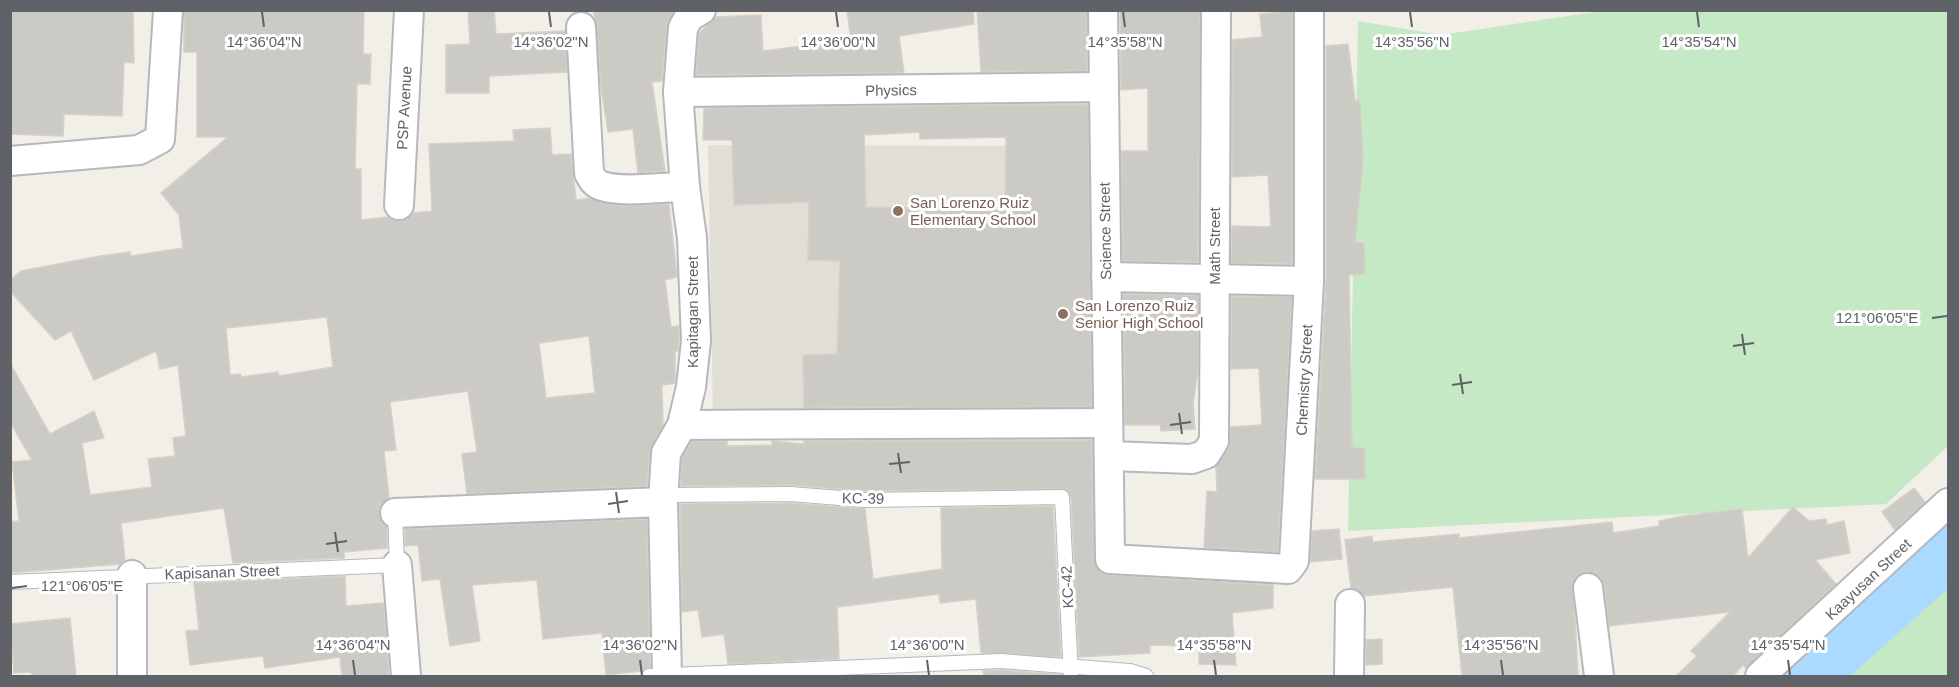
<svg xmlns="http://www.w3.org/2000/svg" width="1959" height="687" font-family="Helvetica,sans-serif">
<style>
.education{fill:#e1ded6}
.green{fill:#c5e8c5}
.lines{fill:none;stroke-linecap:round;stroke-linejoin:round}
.river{stroke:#aadaff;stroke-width:56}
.building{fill:#cccac5;stroke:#d6d1c6;stroke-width:1.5;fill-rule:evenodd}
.service-casing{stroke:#b5b8bc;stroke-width:16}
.minor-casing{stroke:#b5b8bc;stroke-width:32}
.service{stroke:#fff;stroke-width:14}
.minor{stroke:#fff;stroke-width:28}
.ticks{fill:none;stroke:#5f6368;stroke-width:2}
.education-dot{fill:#8d6e63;stroke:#fff;stroke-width:2}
.labels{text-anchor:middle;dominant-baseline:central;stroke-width:6;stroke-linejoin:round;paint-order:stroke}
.street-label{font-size:15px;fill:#5f6368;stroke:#fff}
.education-label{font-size:15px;fill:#785e54;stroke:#fff;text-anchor:start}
.ticks-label{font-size:15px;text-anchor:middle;fill:#5f6368;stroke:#fff;stroke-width:6;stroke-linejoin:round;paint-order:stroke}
</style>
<rect width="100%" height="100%" fill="#f1efe8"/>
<path class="education" d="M708 145 1087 146 1088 410 713 416Z"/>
<g class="green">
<path d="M1608 10 1948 11V446L1886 504 1348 531 1358 21 1441 35Z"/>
<path d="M1948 560V676H1821Z"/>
</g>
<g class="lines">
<path class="river" d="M1808 676 1948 551"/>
</g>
<g class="building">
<path d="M10 10H133L134 63 124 62 122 116 64 114 63 136 10 134Z"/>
<path d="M184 10H364L363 54H371L370 84H357L355 169H361V220L388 217 399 221 407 219 413 213 432 211 429 144 514 141 513 130 550 128 552 155 571 154 576 200 589 198 620 206 669 204 677 277 665 280 671 327 679 326V340L678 351H675V383L662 385 663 426 650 451 647 486 467 494 462 454 477 452 468 391 390 402 396 450 384 451 389 498 381 505 379 513 381 521 387 527V548L344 552V558L233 563 224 508 121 523 125 560 120 564 10 573V522L19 521 12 462 32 460 10 422V363L50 434 94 411 104 438 82 443 90 495 152 487 148 459 175 456 173 438 186 436 178 365 160 369 156 351 94 380 71 331 55 340 10 291V280L21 271 100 256 130 252 131 256 183 248 179 215 161 193 228 137H197V52H184ZM327 317 333 367 279 376 278 372 241 377 240 374 230 375 226 328ZM589 336 595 393 546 398 539 343Z"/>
<path d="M468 10H494L496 34 565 31 567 72 489 76V93H446V45L470 44Z"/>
<path d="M593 10H674L667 26 662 81 652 82 665 171 638 173 633 129 608 132 601 87 597 26Z"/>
<path d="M847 10H973L974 24 899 36 904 73 696 75 699 33 716 17 761 15 763 51 851 40Z"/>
<path d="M977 10H1087V71L981 72Z"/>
<path d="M1120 10H1200L1198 262 1123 261 1121 151H1148V88L1121 90Z"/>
<path d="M1293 11V264L1231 263 1232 226 1271 227 1268 175 1232 177V40L1262 37 1260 14Z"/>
<path d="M1348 44 1355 101H1360L1363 160 1355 243H1364L1365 274 1349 275 1352 448H1365V479H1315L1326 281V46Z"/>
<path d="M1088 104 1092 407 804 408 803 355 837 354 840 261 808 260 809 202 734 205 732 140H703L704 108ZM920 132V139L1006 137 1005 210 866 207 864 135Z"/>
<path d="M1123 294 1198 295V370L1193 404 1195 429 1161 431 1160 425H1125Z"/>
<path d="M1231 296 1292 297 1278 552 1204 548 1207 491 1217 492 1216 466 1228 449 1231 427 1262 425 1259 368 1231 369Z"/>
<path d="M1092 440 1094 559 1101 573 1109 575 1273 585V608L1232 613 1236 665 1199 664V646L1150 645V653L1079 657 1071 497 1066 489 864 491 791 485 681 486 682 458 692 441H727V446L772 445V441L804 444V441Z"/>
<path d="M1914 488 1925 502 1895 530 1882 512Z"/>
<path d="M791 503 865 509 873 579 942 569 941 508 1053 506 1061 657 981 653 976 599 940 603 939 594 837 607 839 659 728 664 724 634 702 637 698 610 682 612 680 504Z"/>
<path d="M1793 507 1809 521 1826 519 1827 525 1844 521 1850 553 1815 560 1836 584 1746 668 1743 665 1733 676H1676L1697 656 1691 651 1730 612 1609 626 1604 585 1601 578 1594 573 1579 575 1573 582 1578 676H1462L1453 587 1364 596 1351 588 1345 540 1372 536 1373 542 1459 534V538L1612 522 1613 533 1659 526V521L1683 516 1742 509 1748 558Z"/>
<path d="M647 519 650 667 642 671 606 675 602 633 543 639 537 580 472 585 480 641 450 646 440 579 422 581 418 545 405 546V529Z"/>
<path d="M1339 529 1342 559 1310 562 1312 531Z"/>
<path d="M345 576 346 606 384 603 389 676H342L340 657 265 668 263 656 190 665 186 631 199 630 194 583Z"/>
<path d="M70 618 76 676H32L31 672 14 673 10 624Z"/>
<path d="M1382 639V664L1366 665V640Z"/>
<path d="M1001 670 1062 675V676H984L983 671Z"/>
</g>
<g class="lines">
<defs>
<g id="service">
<path d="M663 495 791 494 864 500 1062 497 1071 676"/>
<path d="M10 582 397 565 395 513"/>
<path d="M649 676 1001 661 1130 671 1146 676"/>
</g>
<g id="minor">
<path d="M1103 10 1110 559 1288 569 1294 561 1309 281V10"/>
<path d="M581 27 589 173C592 179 595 184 602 186 623 193 662 187 685 187"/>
<path d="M678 92 1104 87"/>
<path d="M10 161 139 150 160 139 168 10"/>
<path d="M399 205 409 10"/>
<path d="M1106 277 1309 281"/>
<path d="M682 425 1108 423"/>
<path d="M1109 456 1192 459 1206 454 1214 441 1216 10"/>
<path d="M395 513 663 502"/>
<path d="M397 565 406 676"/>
<path d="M132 575V676"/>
<path d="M1588 588 1599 676"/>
<path d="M667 676 663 502 666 453 682 425 691 387 696 341 692 238 685 187 678 92 683 28 689 17 701 10"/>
<path d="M1349 676 1350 604"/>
<path d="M1760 676 1948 503"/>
</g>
</defs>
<use href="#service" class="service-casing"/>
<use href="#minor" class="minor-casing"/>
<use href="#service" class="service"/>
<use href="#minor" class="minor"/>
</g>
<path class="ticks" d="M262 12 264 27M549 12 551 27M836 12 838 27M1123 12 1125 27M1410 12 1412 27M1697 12 1699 27M1932 318 1947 316M1742 334 1745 355M1733 346 1754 343M1460 374 1463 394M1452 385 1472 382M1179 413 1182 434M1170 425 1191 422M898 453 901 473M889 464 910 462M616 492 619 513M608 504 628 501M335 532 338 552M326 544 347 541M12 588 27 586M353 660 355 675M640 660 642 675M927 660 929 675M1214 660 1216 675M1501 660 1503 675M1788 660 1790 675"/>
<g class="education-dot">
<circle cx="898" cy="211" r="6"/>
<circle cx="1063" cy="314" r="6"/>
</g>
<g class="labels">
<g class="street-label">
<text transform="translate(891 90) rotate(-1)">Physics</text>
<text transform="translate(404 108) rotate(-87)">PSP Avenue</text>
<text transform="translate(1105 231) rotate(-91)">Science Street</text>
<text transform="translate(1214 246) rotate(-90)">Math Street</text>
<text transform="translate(692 312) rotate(-90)">Kapitagan Street</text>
<text transform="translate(1304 380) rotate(-87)">Chemistry Street</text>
<text transform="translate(863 498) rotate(1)">KC-39</text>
<text transform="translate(222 572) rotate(-2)">Kapisanan Street</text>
<text transform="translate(1868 579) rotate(-43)">Kaayusan Street</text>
<text transform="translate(1067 587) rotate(-93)">KC-42</text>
</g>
<g class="education-label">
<text x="910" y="202">San Lorenzo Ruiz<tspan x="910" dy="17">Elementary School</tspan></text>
<text x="1075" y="305">San Lorenzo Ruiz<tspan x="1075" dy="17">Senior High School</tspan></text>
</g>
</g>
<g class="ticks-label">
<text x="264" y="47">14°36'04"N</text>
<text x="551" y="47">14°36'02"N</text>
<text x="838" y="47">14°36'00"N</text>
<text x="1125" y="47">14°35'58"N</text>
<text x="1412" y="47">14°35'56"N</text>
<text x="1699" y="47">14°35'54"N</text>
<text x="1877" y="323">121°06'05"E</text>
<text x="82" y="591">121°06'05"E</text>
<text x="353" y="650">14°36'04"N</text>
<text x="640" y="650">14°36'02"N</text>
<text x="927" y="650">14°36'00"N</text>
<text x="1214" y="650">14°35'58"N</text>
<text x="1501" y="650">14°35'56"N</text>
<text x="1788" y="650">14°35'54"N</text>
</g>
<rect width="1959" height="687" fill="none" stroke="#5f6368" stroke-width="24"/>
</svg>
